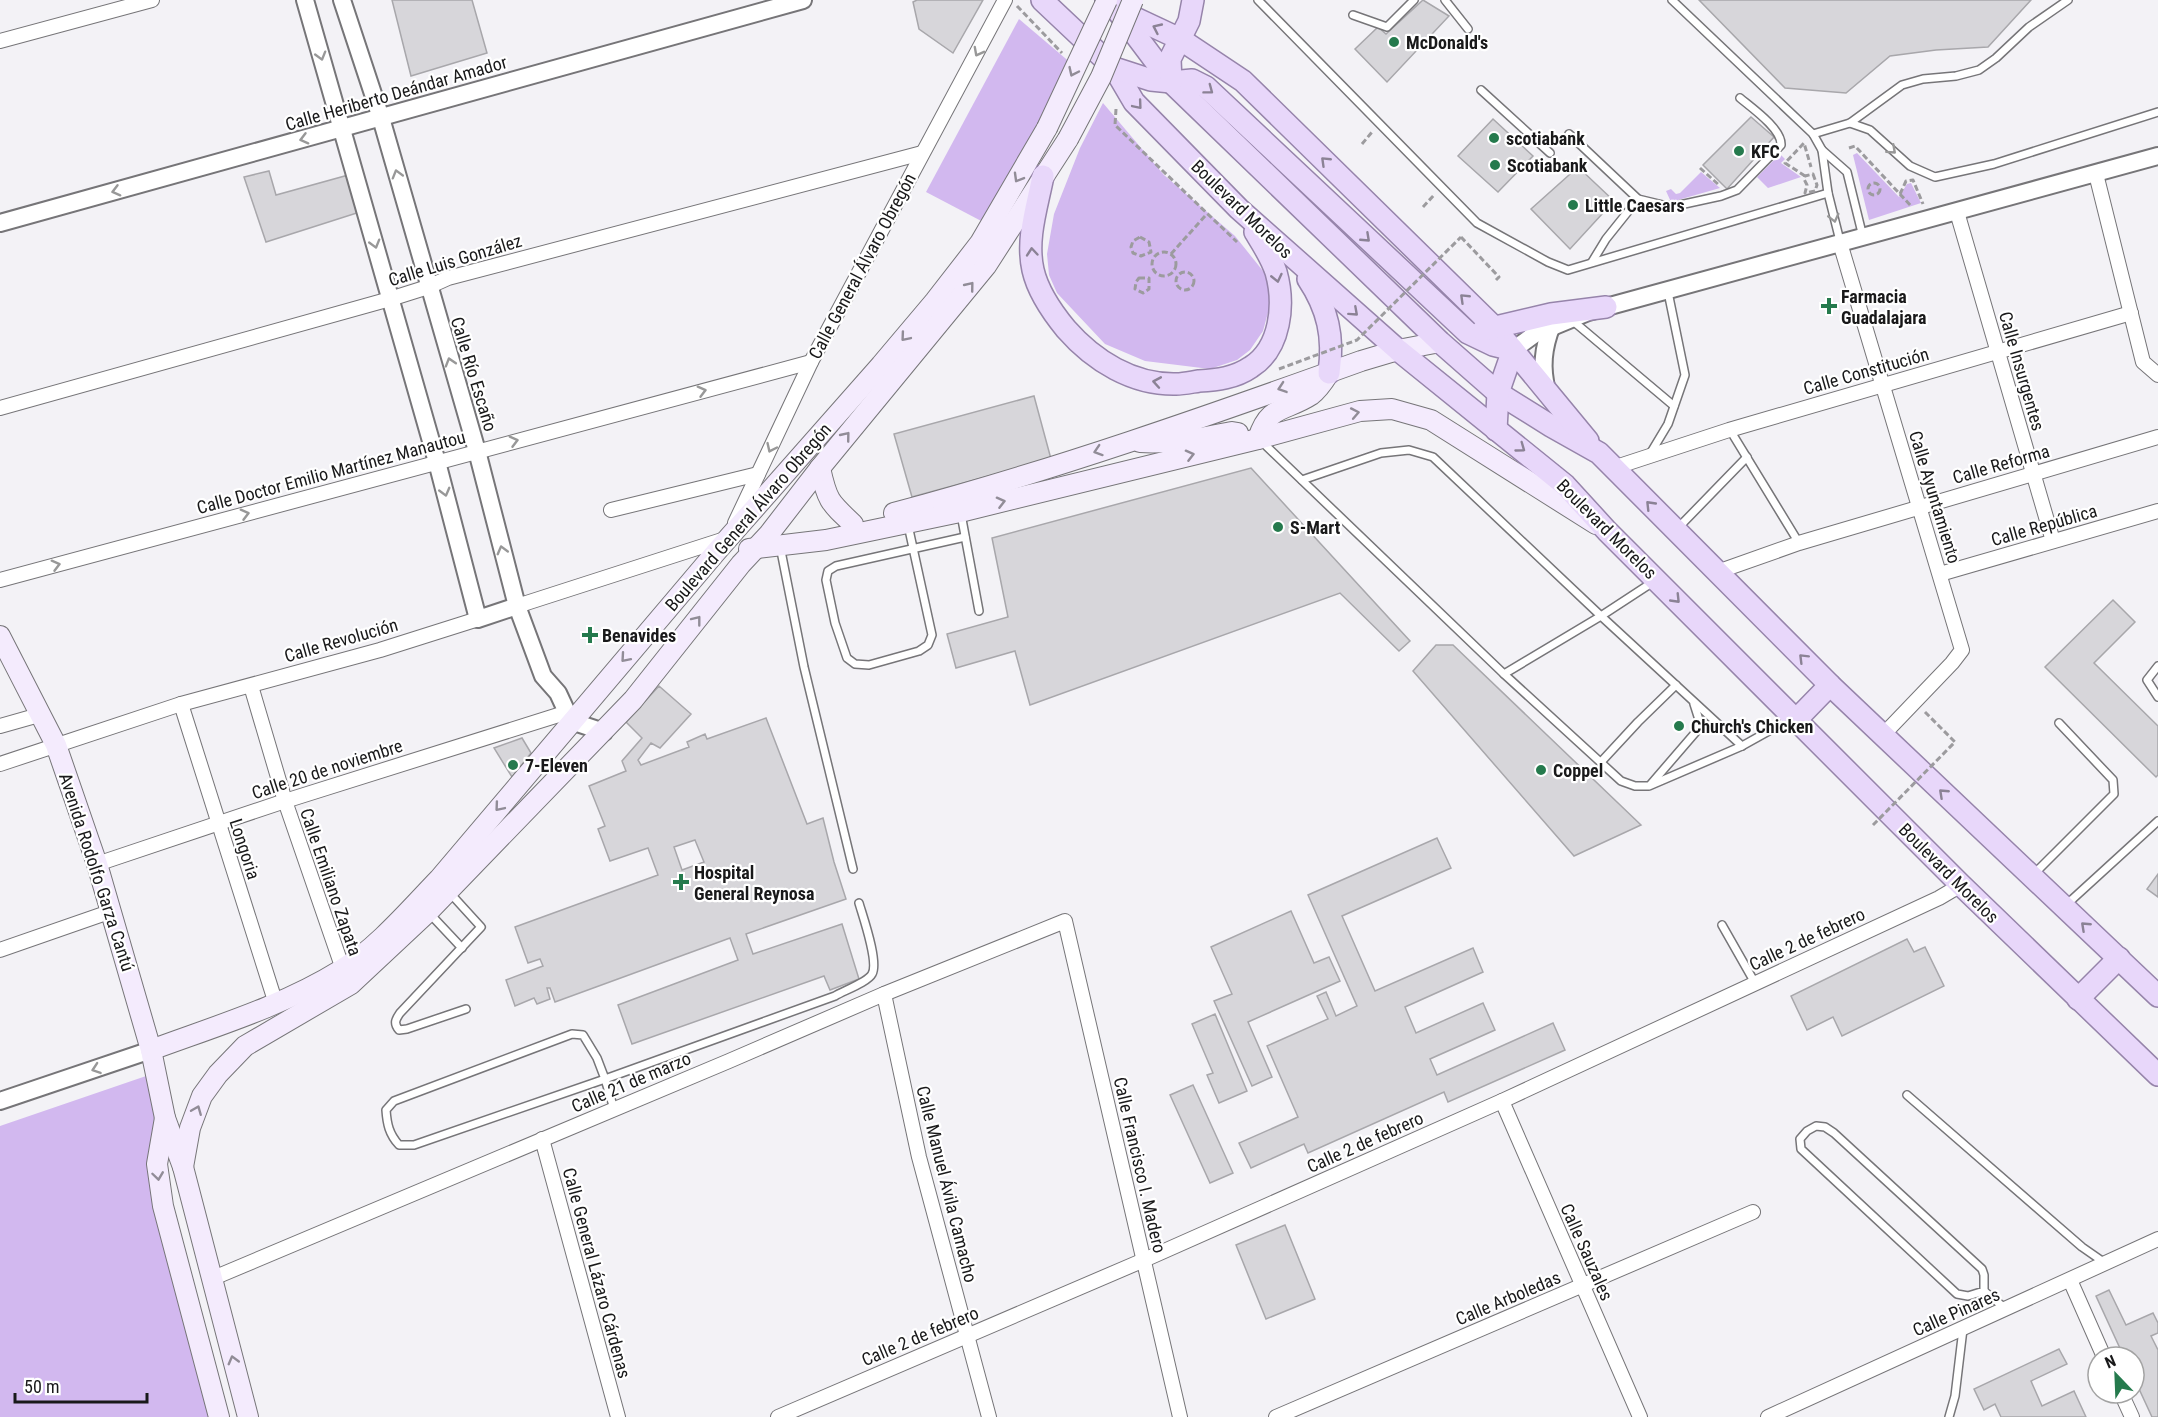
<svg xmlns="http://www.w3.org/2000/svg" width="2158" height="1417" font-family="'Roboto Condensed',sans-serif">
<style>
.green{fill:#d2b8ef}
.building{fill:#d7d6da;stroke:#a8a7ab;stroke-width:1.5;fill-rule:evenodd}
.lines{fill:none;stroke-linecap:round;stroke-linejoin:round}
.service-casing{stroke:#767578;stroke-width:10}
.minor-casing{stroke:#767578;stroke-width:16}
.tertiary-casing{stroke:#767578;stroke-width:20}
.secondary-casing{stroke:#767578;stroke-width:22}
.primary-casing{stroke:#9684aa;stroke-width:24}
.path{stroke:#9c9b9e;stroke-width:3;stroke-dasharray:6 3;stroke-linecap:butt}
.service{stroke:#fff;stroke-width:7}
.minor{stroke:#fff;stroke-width:14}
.tertiary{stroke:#fff;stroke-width:16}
.secondary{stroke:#f4ebfd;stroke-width:20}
.primary{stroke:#e8d7fa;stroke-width:21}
.secondary-bridge-casing{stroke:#767578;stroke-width:22;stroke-linecap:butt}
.path-bridge{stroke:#9c9b9e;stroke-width:3;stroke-dasharray:6 3;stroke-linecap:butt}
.secondary-bridge{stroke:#f4ebfd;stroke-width:20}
.oneway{stroke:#8b8295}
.oneway2{stroke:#989898}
.oneway3{stroke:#918c97}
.poi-dot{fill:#257a4d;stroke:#fff;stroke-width:2}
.labels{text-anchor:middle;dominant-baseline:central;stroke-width:4.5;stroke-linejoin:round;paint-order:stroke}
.poi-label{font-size:18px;font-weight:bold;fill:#19191a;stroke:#fff;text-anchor:start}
.street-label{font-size:18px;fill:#19191a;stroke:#fff}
</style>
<rect width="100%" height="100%" fill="#f3f2f6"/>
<g class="green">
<path d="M1019 19 1072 64 987 224 926 192Z"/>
<path d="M1103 103 1164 175 1235 236 1271 281 1270 305 1263 331 1250 350 1237 360 1210 369 1145 361 1105 344 1057 293 1049 275 1047 254 1054 214 1080 148Z"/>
<path d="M1857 153 1899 197 1907 184 1911 183 1921 203 1869 220 1853 155Z"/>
<path d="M1780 154 1785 159 1781 163 1801 177 1768 188 1757 177Z"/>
<path d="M1701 172 1720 188 1671 202 1666 191 1671 189 1676 194 1680 193Z"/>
<path d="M149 1075 171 1207 222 1417H0V1126Z"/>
</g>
<g class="building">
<path d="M392 0H472L487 53 411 76Z"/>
<path d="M917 0H983L953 53 919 29 913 2Z"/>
<path d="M1423 0 1449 16 1387 82 1355 49 1378 27 1386 34Z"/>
<path d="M1699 0H2031L1988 47 1936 50 1890 56 1846 93 1785 88Z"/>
<path d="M1751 117 1774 137 1727 189 1703 165Z"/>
<path d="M1493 119 1533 156 1498 192 1458 156Z"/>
<path d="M1578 167 1614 201 1570 249 1531 209Z"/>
<path d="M269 171 276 195 352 174 363 211 266 242 244 177Z"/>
<path d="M1034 396 1051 459 912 497 894 434Z"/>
<path d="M1251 468 1410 641 1399 651 1340 593 1030 705 1015 651 956 668 947 634 1008 617 992 538Z"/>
<path d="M2113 600 2135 622 2094 663 2158 726V775L2156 777 2045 667Z"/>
<path d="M1436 645H1453L1641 825 1574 856 1413 671Z"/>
<path d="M659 686 691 714 660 748 651 743 638 760 641 765 689 747 687 742 705 734 707 739 766 718 807 824 823 818 834 862 846 899 746 934 753 954 842 924 859 979 830 990 824 976 632 1044 618 1005 738 960 730 938 555 1002 550 988H547L550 999 537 1004 534 998 515 1006 506 980 543 966 540 959 528 963 515 927 658 875 648 848 610 861 598 829 605 826 589 786 626 771 622 761 642 738 626 722ZM695 840 704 862 682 870 674 847Z"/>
<path d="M522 738 531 753 512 777 494 748Z"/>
<path d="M1437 838 1451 868 1342 916 1375 991 1473 948 1483 972 1405 1007 1416 1033 1483 1003 1495 1030 1430 1059 1437 1075 1553 1023 1565 1050 1448 1102 1444 1092 1308 1153 1304 1144 1251 1168 1239 1143 1298 1117 1267 1046 1328 1019 1317 996 1326 992 1336 1016 1357 1006 1308 895Z"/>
<path d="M2158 874V897L2147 889Z"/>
<path d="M1291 911 1314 963 1329 957 1340 981 1248 1022 1272 1077 1252 1086 1214 1001 1232 994 1211 947Z"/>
<path d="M1907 939 1914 952 1925 947 1944 986 1842 1036 1833 1017 1807 1030 1791 996Z"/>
<path d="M1215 1014 1247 1091 1219 1103 1207 1075 1213 1073 1192 1024Z"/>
<path d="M1193 1085 1233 1173 1210 1183 1170 1095Z"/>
<path d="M1285 1225 1315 1299 1266 1319 1236 1245Z"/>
<path d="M2109 1290 2126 1325 2153 1313 2158 1323V1333L2151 1336 2158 1350V1417H2152L2134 1378V1357H2124L2096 1296Z"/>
<path d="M2059 1349 2067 1364 2031 1381 2042 1406 2074 1391 2086 1417H2001L1995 1404 1984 1410 1974 1389Z"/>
</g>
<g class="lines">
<defs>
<g id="service">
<path d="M1258 0 1477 223 1548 262 1568 270 1828 193"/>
<path d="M1445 0 1468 29"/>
<path d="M1672 0 1813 134 1822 150 1847 172 1863 237"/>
<path d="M1353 15 1387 27 1414 0"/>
<path d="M1481 90 1550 153"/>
<path d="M1850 123 1870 130 1910 166 1935 177 1994 164 2158 112"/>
<path d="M1569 134 1638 199 1663 205 1675 206 1721 196 1737 190 1781 145C1782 129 1752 108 1740 98"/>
<path d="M1813 134 1850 123 1902 85 1923 79 1956 76 1979 70 1996 58 2029 27 2068 0"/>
<path d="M1822 150 1828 193 1840 241"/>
<path d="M1592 262 1606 239 1638 199"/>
<path d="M1573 321 1674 406"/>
<path d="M1730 430 1799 543"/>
<path d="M1261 441 1504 674 1601 616 1653 582"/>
<path d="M1650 454 1668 424 1685 375 1668 292"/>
<path d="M1302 480 1381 453 1409 450 1433 457 1601 616 1742 746"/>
<path d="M961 514 979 611"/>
<path d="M908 525 932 635 928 645 919 651 869 665 855 664 847 658 835 623 826 580 828 571 836 566 965 537"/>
<path d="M1677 529 1747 457"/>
<path d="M780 546 804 667 853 869"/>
<path d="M2158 666 2147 680 2158 697"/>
<path d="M1504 674 1621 781 1635 786H1649L1742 746 1785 722 1792 721"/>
<path d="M1601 762 1638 722 1676 685"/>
<path d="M1651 784 1701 726 1694 704"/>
<path d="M2034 874 2114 794 2113 780 2059 723"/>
<path d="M450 893 481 927 400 1013C396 1019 393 1023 399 1030L407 1029 466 1009"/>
<path d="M2066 905 2158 821"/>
<path d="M430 914 462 948"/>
<path d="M1722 925 1755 983"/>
<path d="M572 1034 583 1035 597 1058 605 1079 414 1145H399C389 1134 387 1124 386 1110L394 1101Z"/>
<path d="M1907 1095 2082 1247 2105 1263"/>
<path d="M614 1109 605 1079 835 996C843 991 868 982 872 974 879 962 863 917 859 903"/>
<path d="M1816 1126 1825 1127 1834 1133 1982 1269 1984 1275V1291L1968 1296 1957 1294 1801 1149 1800 1139 1807 1131Z"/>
<path d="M1984 1291 2006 1309"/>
<path d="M1949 1417 1955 1396 1963 1329"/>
</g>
<g id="minor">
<path d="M0 41 152 0"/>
<path d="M2096 174 2143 362 2158 375"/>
<path d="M1957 212 2053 541"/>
<path d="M1840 243 1962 650 1952 663 1882 736"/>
<path d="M0 408 390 299 428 287 448 278 922 153"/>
<path d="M1613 468 1729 430 2131 313"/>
<path d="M611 510 758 474"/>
<path d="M735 523 811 362 1005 0"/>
<path d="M1717 572 1799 543 2158 437"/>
<path d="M1940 574 2158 511"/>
<path d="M0 580 811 362"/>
<path d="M517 606 725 539"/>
<path d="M251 686 285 801 345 975"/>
<path d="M181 704 276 1004"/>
<path d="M0 726 39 715"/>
<path d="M0 764 181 704 380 650 478 619"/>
<path d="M97 864 285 801 568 712"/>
<path d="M0 950 112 911"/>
<path d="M884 994 919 1157 989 1417"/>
<path d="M1502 1101 1640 1417"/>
<path d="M542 1139 618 1417"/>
<path d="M211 1279 729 1061 884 994 1065 921 1180 1417"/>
<path d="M2070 1280 2104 1357"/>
<path d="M2121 1393 2132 1417"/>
<path d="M778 1417 1144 1260 1502 1101 1939 898 1961 885"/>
<path d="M1276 1417 1753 1212"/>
<path d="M1768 1417 2158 1239"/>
</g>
<g id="tertiary">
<path d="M305 0 437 462 478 619 517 606"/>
<path d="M342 0 381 118 477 451 517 606 543 676 558 693 571 721 604 732"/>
<path d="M0 223 803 0"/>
<path d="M1513 350 1535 334 1588 312 2158 156"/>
<path d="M1547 391C1541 367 1543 348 1552 325"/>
<path d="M0 1101 151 1050"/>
</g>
<g id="secondary">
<path d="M1258 439C1269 404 1285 412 1311 395 1318 390 1324 381 1329 373"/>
<path d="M1140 442C1172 444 1201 438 1232 432L1238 433"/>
<path d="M820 468C827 500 829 502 853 524"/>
<path d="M894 513C1052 471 1208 416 1361 361L1398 350 1440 342"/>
<path d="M749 549 826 540 960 512 1258 439 1360 411 1392 409 1431 420 1596 524"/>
<path d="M0 636 56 745 97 864 151 1050 165 1118 183 1167 248 1417"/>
<path d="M151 1050C216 1026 283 1006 341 970 377 948 410 909 439 879L716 552 881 365 935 301 980 243 1047 128"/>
<path d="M165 1118 157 1164 163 1206 219 1417"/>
<path d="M183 1167 190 1128 202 1096 218 1074 245 1046 351 984 428 912 633 700 741 564 769 534 820 468 986 266 1068 139"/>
</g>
<g id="primary">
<path d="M1042 0 1114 68 1134 102 1239 209 1398 350 1565 485 1607 531 1961 885 2158 1075"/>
<path d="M1106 0 1116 9 1171 82 1440 342 1498 393 1551 426 1599 453 1830 685 2158 996"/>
<path d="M1118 10 1180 39 1243 81 1494 327 1588 441"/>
<path d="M1114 68 1151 80 1171 82 1192 80 1206 87 1468 333 1493 345 1513 350 1498 393 1496 430"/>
<path d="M1171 82 1170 59 1189 21 1193 0"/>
<path d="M1043 176C1037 207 1026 239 1033 270 1038 292 1052 312 1066 329 1094 361 1133 385 1176 384 1184 384 1192 382 1199 381 1217 380 1235 378 1251 367 1281 348 1285 304 1276 272 1271 257 1263 245 1255 232"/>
<path d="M1308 279C1328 309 1334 337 1329 373"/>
<path d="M1483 330 1551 314 1606 307"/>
<path d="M1796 720 1830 685"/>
<path d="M2078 999 2119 958"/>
</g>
</defs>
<use href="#service" class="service-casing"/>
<use href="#minor" class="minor-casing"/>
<use href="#tertiary" class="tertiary-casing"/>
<use href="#secondary" class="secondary-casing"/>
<use href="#primary" class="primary-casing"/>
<g class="path">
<path d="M1017 6 1062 53"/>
<path d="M1116 109 1115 125 1237 242"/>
<path d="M1362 144 1372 132"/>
<path d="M1849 148 1855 146 1912 207"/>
<path d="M1700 168 1719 185"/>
<path d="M1813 174 1817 185 1815 191 1805 193 1807 185 1804 179 1805 176Z"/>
<path d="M1805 176 1785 163 1804 143 1811 167"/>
<circle cx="1874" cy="189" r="6"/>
<path d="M1900 194 1906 181 1913 180 1923 204"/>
<path d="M1423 207 1434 195"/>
<path d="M1140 237 1149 242 1151 252 1141 256 1133 253 1131 247 1133 241Z"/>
<path d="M1461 237 1499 277 1496 280"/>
<circle cx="1164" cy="264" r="12"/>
<path d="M1171 254 1205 216"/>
<circle cx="1185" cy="281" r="9"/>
<path d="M1139 278H1149V289L1143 293 1135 289 1136 282Z"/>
<path d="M1925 712 1955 742"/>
</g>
<use href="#service" class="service"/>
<use href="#minor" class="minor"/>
<use href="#tertiary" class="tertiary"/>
<use href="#secondary" class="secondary"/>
<use href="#primary" class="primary"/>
<defs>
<g id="secondary-bridge">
<path d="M1047 128 1107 0"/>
<path d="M1068 139 1101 77 1133 0"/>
</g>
</defs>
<use href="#secondary-bridge" class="secondary-bridge-casing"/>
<g class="path-bridge">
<path d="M1279 369 1357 340 1461 237"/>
<path d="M1873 825 1955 742"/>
</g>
<use href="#secondary-bridge" class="secondary-bridge"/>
</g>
<defs><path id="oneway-chevron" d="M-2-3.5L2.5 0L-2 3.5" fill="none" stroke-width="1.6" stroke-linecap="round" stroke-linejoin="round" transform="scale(1.5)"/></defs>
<g class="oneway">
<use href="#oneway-chevron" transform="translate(1157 28) rotate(-155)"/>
<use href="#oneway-chevron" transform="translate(1209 90) rotate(37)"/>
<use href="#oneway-chevron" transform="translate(1138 105) rotate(50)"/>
<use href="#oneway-chevron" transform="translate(1325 161) rotate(-136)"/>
<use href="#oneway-chevron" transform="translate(1366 238) rotate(43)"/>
<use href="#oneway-chevron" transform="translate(1032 252) rotate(-95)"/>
<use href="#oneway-chevron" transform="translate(1277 278) rotate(77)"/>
<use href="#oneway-chevron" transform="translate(1464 298) rotate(-136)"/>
<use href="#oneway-chevron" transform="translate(1354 312) rotate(42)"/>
<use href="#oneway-chevron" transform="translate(1157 382) rotate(-170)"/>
<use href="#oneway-chevron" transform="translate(1521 448) rotate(36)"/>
<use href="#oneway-chevron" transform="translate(1650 505) rotate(-134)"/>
<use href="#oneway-chevron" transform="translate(1676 599) rotate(46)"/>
<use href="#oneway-chevron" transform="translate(1803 658) rotate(-135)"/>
<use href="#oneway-chevron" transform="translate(1943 793) rotate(-137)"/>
<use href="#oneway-chevron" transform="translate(2085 926) rotate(-137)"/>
</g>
<g class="oneway2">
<use href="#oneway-chevron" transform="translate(978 52) rotate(118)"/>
<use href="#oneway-chevron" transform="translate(321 56) rotate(74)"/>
<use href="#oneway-chevron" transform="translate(304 139) rotate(165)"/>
<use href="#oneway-chevron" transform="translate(1892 150) rotate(42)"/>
<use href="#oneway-chevron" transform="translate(397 174) rotate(-106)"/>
<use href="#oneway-chevron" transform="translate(116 191) rotate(165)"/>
<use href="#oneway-chevron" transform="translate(1834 218) rotate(76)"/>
<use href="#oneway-chevron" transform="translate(375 244) rotate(74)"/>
<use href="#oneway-chevron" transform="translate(450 362) rotate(-107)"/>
<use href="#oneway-chevron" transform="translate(702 391) rotate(-15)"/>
<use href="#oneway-chevron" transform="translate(514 441) rotate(-15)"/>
<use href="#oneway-chevron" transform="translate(771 448) rotate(115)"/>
<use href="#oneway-chevron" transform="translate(445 492) rotate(75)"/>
<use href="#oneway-chevron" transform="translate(245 514) rotate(-15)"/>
<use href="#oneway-chevron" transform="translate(502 550) rotate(-105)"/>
<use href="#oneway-chevron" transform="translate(56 565) rotate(-15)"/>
<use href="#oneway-chevron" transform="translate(96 1069) rotate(161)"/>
</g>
<g class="oneway3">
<use href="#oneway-chevron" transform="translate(1073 72) rotate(115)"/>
<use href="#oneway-chevron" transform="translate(1018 178) rotate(120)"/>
<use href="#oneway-chevron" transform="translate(970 286) rotate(-51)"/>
<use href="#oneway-chevron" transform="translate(905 337) rotate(130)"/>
<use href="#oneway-chevron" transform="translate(1282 388) rotate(161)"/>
<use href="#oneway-chevron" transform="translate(1355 413) rotate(-11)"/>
<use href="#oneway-chevron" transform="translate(846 436) rotate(-51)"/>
<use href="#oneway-chevron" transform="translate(1098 451) rotate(162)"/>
<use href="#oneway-chevron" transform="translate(1190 455) rotate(-14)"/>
<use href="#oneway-chevron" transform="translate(1001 502) rotate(-14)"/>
<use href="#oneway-chevron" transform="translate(697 620) rotate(-52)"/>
<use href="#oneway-chevron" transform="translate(625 658) rotate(131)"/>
<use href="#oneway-chevron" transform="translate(499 807) rotate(130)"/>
<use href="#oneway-chevron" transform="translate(197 1110) rotate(-68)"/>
<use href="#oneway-chevron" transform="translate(158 1176) rotate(82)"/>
<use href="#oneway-chevron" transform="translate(233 1360) rotate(-105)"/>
</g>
<g class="poi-dot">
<circle cx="1394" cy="42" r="6"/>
<circle cx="1494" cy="138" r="6"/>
<circle cx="1739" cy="151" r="6"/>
<circle cx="1495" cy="165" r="6"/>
<circle cx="1573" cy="205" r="6"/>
<path d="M1826 297h6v6h6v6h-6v6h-6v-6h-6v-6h6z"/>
<circle cx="1278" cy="527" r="6"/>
<path d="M587 626h6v6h6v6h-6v6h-6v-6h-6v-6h6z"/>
<circle cx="1679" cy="726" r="6"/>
<circle cx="513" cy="765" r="6"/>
<circle cx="1541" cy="770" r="6"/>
<path d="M678 873h6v6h6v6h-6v6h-6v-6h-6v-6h6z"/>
</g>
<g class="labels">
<g class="poi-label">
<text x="1406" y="42">McDonald's</text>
<text x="1506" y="138">scotiabank</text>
<text x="1751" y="151">KFC</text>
<text x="1507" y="165">Scotiabank</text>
<text x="1585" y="205">Little Caesars</text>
<text x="1841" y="296">Farmacia<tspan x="1841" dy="21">Guadalajara</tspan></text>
<text x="1290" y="527">S-Mart</text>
<text x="602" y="635">Benavides</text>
<text x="1691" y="726">Church's Chicken</text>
<text x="525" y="765">7-Eleven</text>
<text x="1553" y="770">Coppel</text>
<text x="694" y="872">Hospital<tspan x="694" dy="21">General Reynosa</tspan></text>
</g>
<g class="street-label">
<text transform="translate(396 93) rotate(-16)">Calle Heriberto Deándar Amador</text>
<text transform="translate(1242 209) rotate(44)">Boulevard Morelos</text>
<text transform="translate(455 260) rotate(-17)">Calle Luis González</text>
<text transform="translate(862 266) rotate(-62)">Calle General Álvaro Obregón</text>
<text transform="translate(1866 371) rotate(-16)">Calle Constitución</text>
<text transform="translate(2022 371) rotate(74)">Calle Insurgentes</text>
<text transform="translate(474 374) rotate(73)">Calle Río Escaño</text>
<text transform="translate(2001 464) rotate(-16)">Calle Reforma</text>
<text transform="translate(331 472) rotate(-15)">Calle Doctor Emilio Martínez Manautou</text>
<text transform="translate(1935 497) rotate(73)">Calle Ayuntamiento</text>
<text transform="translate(748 517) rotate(-49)">Boulevard General Álvaro Obregón</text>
<text transform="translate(2044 525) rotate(-16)">Calle República</text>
<text transform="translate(1607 529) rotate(45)">Boulevard Morelos</text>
<text transform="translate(341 640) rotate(-16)">Calle Revolución</text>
<text transform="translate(327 769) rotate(-18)">Calle 20 de noviembre</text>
<text transform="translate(245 849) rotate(72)">Longoria</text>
<text transform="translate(97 872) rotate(72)">Avenida Rodolfo Garza Cantú</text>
<text transform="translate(1949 873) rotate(45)">Boulevard Morelos</text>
<text transform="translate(331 882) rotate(71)">Calle Emiliano Zapata</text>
<text transform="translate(1807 939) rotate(-25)">Calle 2 de febrero</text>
<text transform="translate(631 1082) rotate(-23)">Calle 21 de marzo</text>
<text transform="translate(1365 1142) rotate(-24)">Calle 2 de febrero</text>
<text transform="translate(1140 1165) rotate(77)">Calle Francisco I. Madero</text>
<text transform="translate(947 1184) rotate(76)">Calle Manuel Ávila Camacho</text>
<text transform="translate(1587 1252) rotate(66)">Calle Sauzales</text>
<text transform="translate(597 1273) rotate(75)">Calle General Lázaro Cárdenas</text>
<text transform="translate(1508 1298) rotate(-23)">Calle Arboledas</text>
<text transform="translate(1956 1312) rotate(-24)">Calle Pinares</text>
<text transform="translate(920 1336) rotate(-23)">Calle 2 de febrero</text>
</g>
</g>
<g transform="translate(2116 1375) rotate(337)"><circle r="28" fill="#ffffff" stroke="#a3a3a3" stroke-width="1.5"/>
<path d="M0-4.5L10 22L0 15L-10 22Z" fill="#257a4d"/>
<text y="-9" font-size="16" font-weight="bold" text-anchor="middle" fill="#19191a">N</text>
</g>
<path d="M15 1393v9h132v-9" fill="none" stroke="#19191a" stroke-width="3"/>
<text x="24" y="1393" font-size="18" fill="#19191a" stroke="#ffffff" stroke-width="4.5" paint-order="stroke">50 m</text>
</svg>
